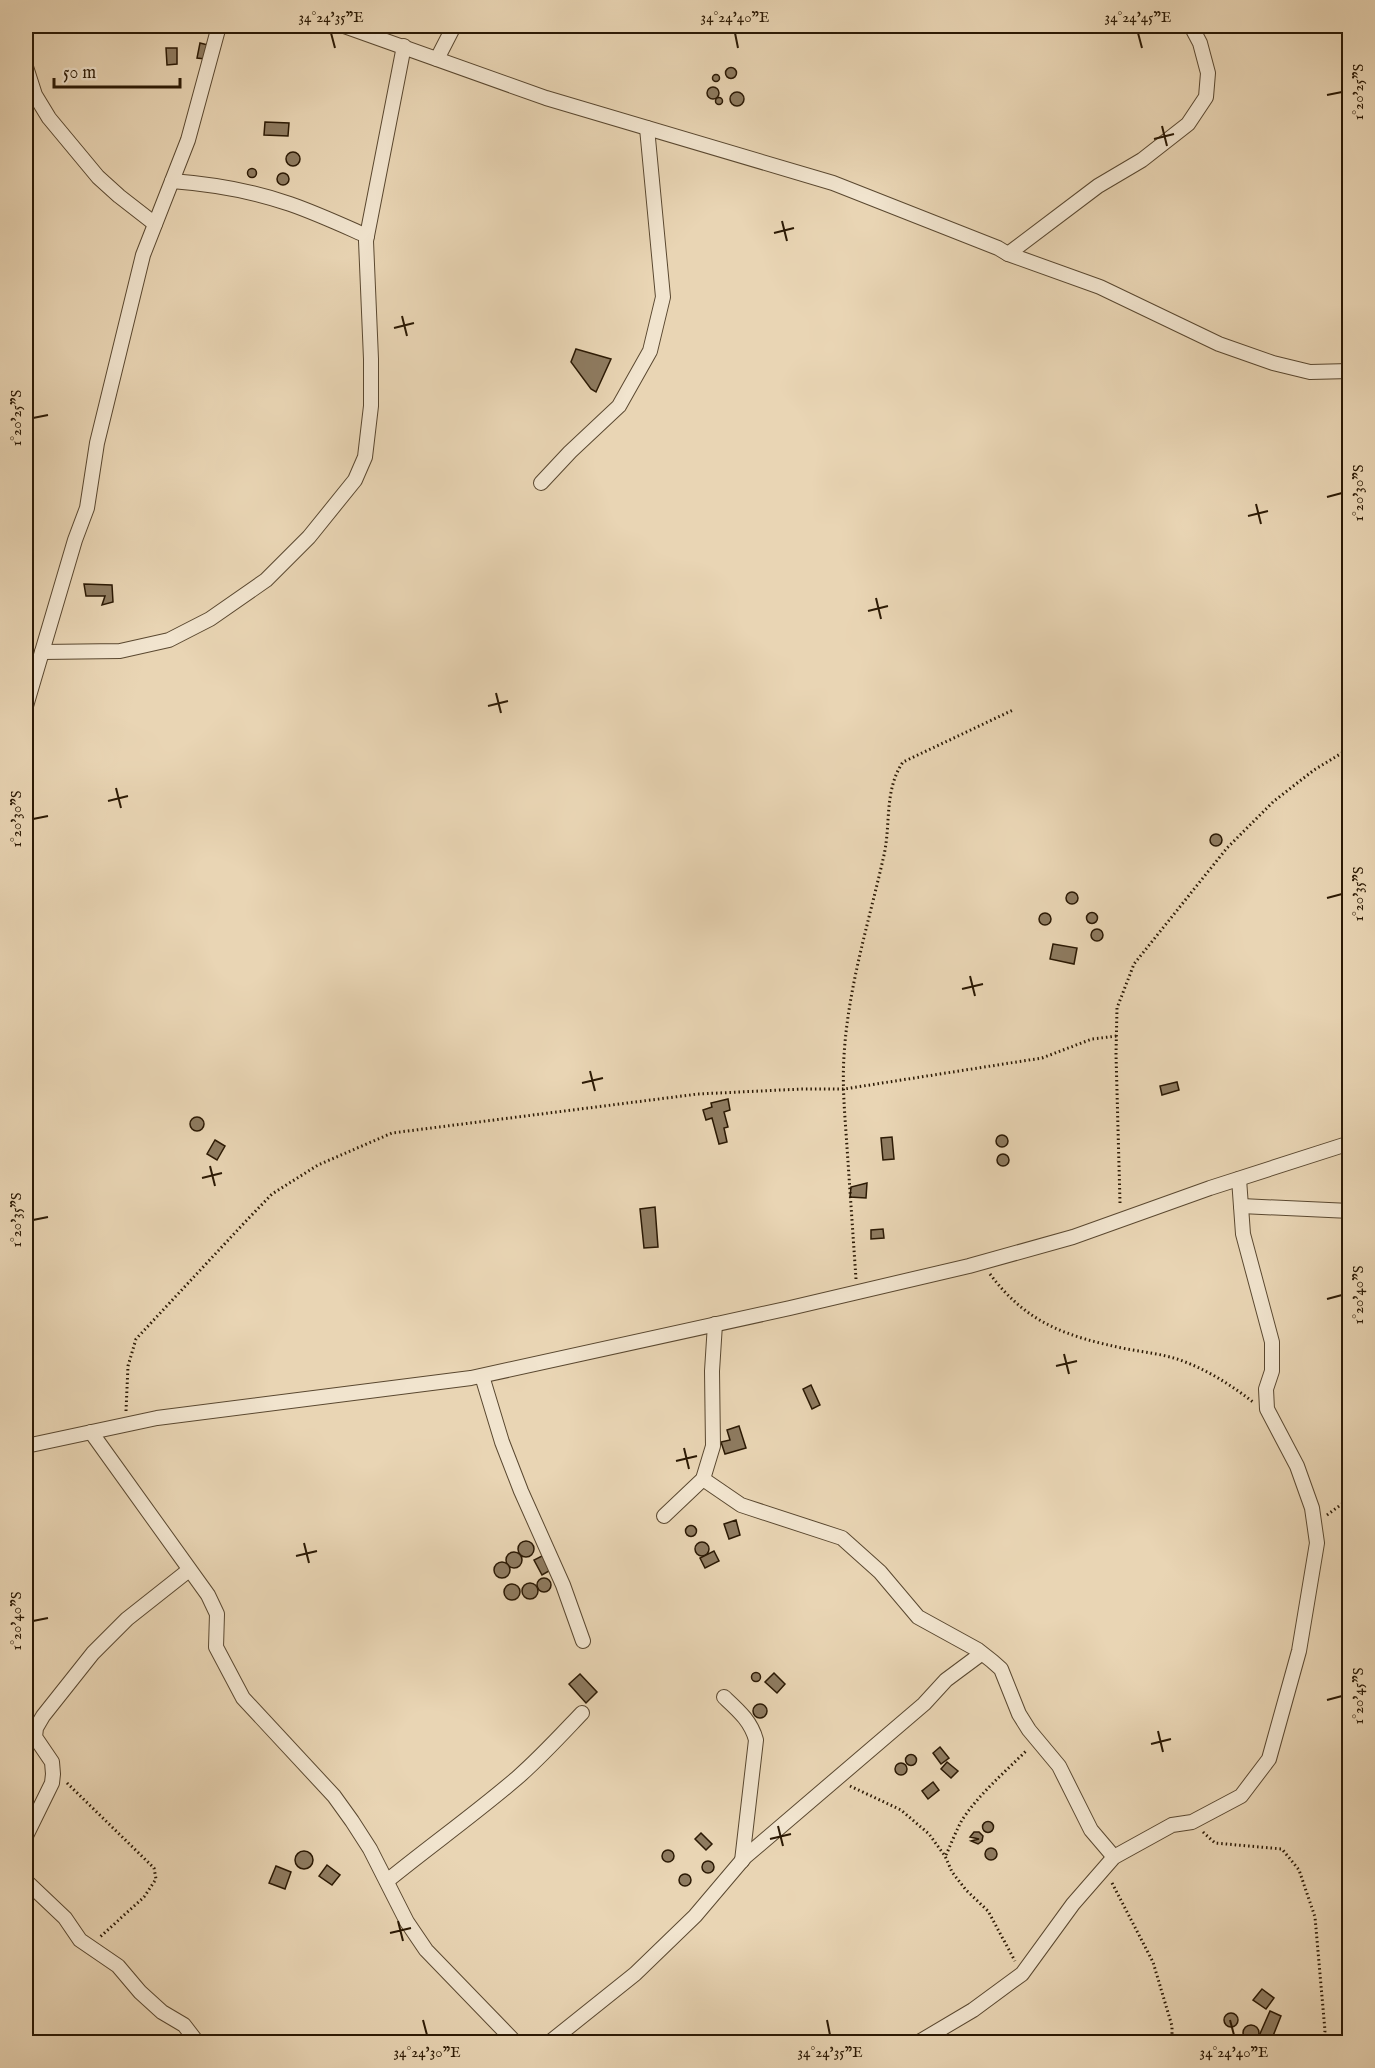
<svg xmlns="http://www.w3.org/2000/svg" width="1375" height="2068" font-family="'IM FELL English',serif">
<style>
.building{fill:#8e7b60;stroke:#2b1904;stroke-width:1.5}
.lines{fill:none;stroke-linecap:round;stroke-linejoin:round}
.minor-casing{stroke:#5a4830;stroke-width:16}
.path{stroke:#2b1904;stroke-width:3;stroke-dasharray:1.5 3;stroke-linecap:butt}
.minor{stroke:#f1e4ce;stroke-width:14}
.ticks{fill:none;stroke:#2b1904;stroke-width:2}
.neatline{fill:none;stroke:#2b1904;stroke-width:2}
.ticks-label{font-size:15px;text-anchor:middle;fill:#2b1904}
</style>
<rect width="100%" height="100%" fill="#e9d5b4"/>
<filter id="stains"><feTurbulence type="fractalNoise" baseFrequency=".00333" numOctaves="4"/><feColorMatrix values="0 0 0 0 .2 0 0 0 0 .09 0 0 0 0 .02 0 0 0 .5 -.17"/></filter>
<radialGradient id="worn" r=".72"><stop offset=".6" stop-color="#630" stop-opacity="0"/><stop offset="1" stop-color="#630" stop-opacity=".3"/></radialGradient>
<g class="building">
<path d="M200 43 208 45 205 59 197 58Z"/>
<path d="M166 48H177V64L167 65Z"/>
<circle cx="731" cy="73" r="5.5"/>
<circle cx="716" cy="78" r="3.5"/>
<circle cx="713" cy="93" r="6"/>
<circle cx="737" cy="99" r="7"/>
<circle cx="719" cy="101" r="3.5"/>
<path d="M265 122 289 123 288 136 264 135Z"/>
<circle cx="293" cy="159" r="7"/>
<circle cx="252" cy="173" r="4.5"/>
<circle cx="283" cy="179" r="6"/>
<path d="M576 349 611 359 596 392 591 389 571 362Z"/>
<path d="M84 584 112 585 113 602 102 605 105 596H86Z"/>
<circle cx="1216" cy="840" r="6"/>
<circle cx="1072" cy="898" r="6"/>
<circle cx="1092" cy="918" r="5.5"/>
<circle cx="1045" cy="919" r="6"/>
<circle cx="1097" cy="935" r="6"/>
<path d="M1053 944 1077 948 1074 964 1050 959Z"/>
<path d="M1177 1082 1179 1090 1162 1095 1160 1086Z"/>
<path d="M728 1099 730 1110 724 1112 728 1127 724 1128 727 1142 719 1144 712 1118 706 1120 703 1110 712 1107 711 1103Z"/>
<circle cx="197" cy="1124" r="7"/>
<circle cx="1002" cy="1141" r="6"/>
<path d="M892 1137 894 1159 883 1160 881 1138Z"/>
<path d="M215 1140 225 1146 217 1160 207 1154Z"/>
<circle cx="1003" cy="1160" r="6"/>
<path d="M867 1183 866 1198 850 1197 851 1187Z"/>
<path d="M655 1207 658 1247 644 1248 640 1209Z"/>
<path d="M883 1229 884 1238 871 1239V1230Z"/>
<path d="M811 1385 820 1405 812 1409 803 1389Z"/>
<path d="M739 1426 746 1448 725 1454 721 1442 730 1440 727 1430Z"/>
<path d="M736 1520 740 1535 729 1539 724 1524Z"/>
<circle cx="691" cy="1531" r="5.5"/>
<circle cx="526" cy="1549" r="8"/>
<circle cx="702" cy="1549" r="7"/>
<path d="M714 1551 719 1561 705 1568 700 1558Z"/>
<circle cx="514" cy="1560" r="8"/>
<path d="M548 1553 556 1567 542 1575 534 1560Z"/>
<circle cx="502" cy="1570" r="8"/>
<circle cx="544" cy="1585" r="7"/>
<circle cx="530" cy="1591" r="8"/>
<circle cx="512" cy="1592" r="8"/>
<circle cx="756" cy="1677" r="4.5"/>
<path d="M774 1673 785 1684 777 1693 765 1682Z"/>
<path d="M580 1674 597 1692 586 1703 569 1684Z"/>
<circle cx="760" cy="1711" r="7"/>
<path d="M940 1747 949 1758 941 1764 933 1753Z"/>
<circle cx="911" cy="1760" r="5.5"/>
<path d="M947 1762 958 1771 951 1778 941 1769Z"/>
<circle cx="901" cy="1769" r="6"/>
<path d="M933 1782 939 1790 928 1799 922 1791Z"/>
<circle cx="988" cy="1827" r="5.5"/>
<path d="M974 1832H979L983 1836 982 1841 978 1844 971 1841 979 1839 970 1837Z"/>
<path d="M701 1833 712 1844 706 1850 695 1839Z"/>
<circle cx="991" cy="1854" r="6"/>
<circle cx="668" cy="1856" r="6"/>
<circle cx="304" cy="1860" r="9"/>
<circle cx="708" cy="1867" r="6"/>
<path d="M327 1865 340 1875 332 1885 319 1876Z"/>
<path d="M276 1866 291 1872 285 1889 269 1883Z"/>
<circle cx="685" cy="1880" r="6"/>
<path d="M1262 1989 1274 1998 1266 2009 1253 2000Z"/>
<path d="M1270 2011 1281 2016 1271 2041 1259 2036Z"/>
<circle cx="1231" cy="2020" r="7"/>
<circle cx="1251" cy="2033" r="8"/>
<path d="M1119 2035 1138 2042H1116Z"/>
</g>
<g class="lines">
<defs>
<g id="minor">
<path d="M344 26 546 98 833 183 998 248 1008 254 1100 287 1219 344 1273 363 1310 372 1350 371"/>
<path d="M437 59 454 26"/>
<path d="M26 67 35 95 49 118 98 177 119 196 155 224"/>
<path d="M172 181C211 184 253 191 290 204 316 213 342 225 367 236"/>
<path d="M1008 254 1098 186 1142 160 1188 124 1206 97 1208 73 1200 43 1191 26"/>
<path d="M541 483 570 452 619 406 650 351 663 297 647 128"/>
<path d="M42 652 120 651 169 640 210 619 266 580 309 537 355 480 365 457 371 406V359L366 241 404 46"/>
<path d="M26 706 75 540 87 508 97 443 143 255 188 140 219 26"/>
<path d="M1241 1206 1350 1211"/>
<path d="M482 1376 502 1442 521 1491 563 1585 583 1641"/>
<path d="M91 1432 208 1595 217 1614 216 1647 243 1698 334 1796 352 1821 370 1849 407 1922 426 1950 515 2042"/>
<path d="M26 1446 157 1418 471 1378 790 1308 969 1266 1073 1237 1210 1188 1350 1143"/>
<path d="M703 1479 741 1505 842 1538 880 1572 918 1617 978 1650 992 1661 1001 1669 1019 1714 1029 1730 1059 1766 1091 1830 1114 1857"/>
<path d="M664 1516 703 1479 713 1446 712 1371 715 1324"/>
<path d="M724 1697C738 1710 751 1721 756 1740L742 1861"/>
<path d="M26 1836 52 1783 53 1774 52 1762 35 1737 36 1728 43 1716 93 1653 127 1619 189 1570"/>
<path d="M26 1881 65 1918 80 1940 118 1966 140 1992 162 2012 184 2025 197 2042"/>
<path d="M387 1881C430 1846 475 1814 517 1778 540 1758 561 1735 582 1713"/>
<path d="M550 2042 635 1974 695 1916 745 1857 924 1704 946 1680 981 1654"/>
<path d="M919 2042 973 2010 1022 1974 1073 1904 1114 1857 1172 1825 1192 1822 1241 1796 1269 1759 1299 1651 1317 1543 1312 1508 1297 1466 1267 1409 1266 1389 1272 1371V1342L1243 1234 1239 1179"/>
</g>
</defs>
<use href="#minor" class="minor-casing"/>
<g class="path">
<path d="M1120 1203 1116 1054 1117 1008 1134 964 1227 848 1274 801 1314 770 1350 748"/>
<path d="M990 1274C1027 1324 1068 1337 1127 1349 1144 1352 1161 1354 1177 1359 1204 1368 1230 1384 1253 1402"/>
<path d="M856 1279C853 1235 850 1191 847 1147 845 1117 842 1086 844 1056 848 987 869 922 884 855 891 823 884 790 903 762L1013 710"/>
<path d="M126 1411 128 1366 136 1339 246 1221 272 1194 318 1165 392 1133 698 1094 802 1089H844L1042 1058 1092 1039 1117 1036"/>
<path d="M1327 1515 1350 1498"/>
<path d="M67 1783 154 1868 156 1879 144 1897 100 1937"/>
<path d="M850 1786 901 1810 929 1834 945 1856 952 1872 966 1890 988 1911 1015 1961"/>
<path d="M1203 1832 1215 1843 1282 1849 1299 1870 1315 1917 1325 2031 1323 2042"/>
<path d="M946 1855C951 1844 956 1831 962 1820 980 1793 1004 1773 1027 1750"/>
<path d="M1112 1883 1153 1962 1172 2026V2042"/>
</g>
<use href="#minor" class="minor"/>
</g>
<path class="ticks" d="M331 33 335 48M735 33 738 48M1138 33 1142 48M1327 95 1342 92M1162 126 1167 146M1154 139 1174 134M782 221 787 241M774 233 794 228M402 316 407 336M394 328 414 323M33 418 48 415M1327 497 1342 493M1256 504 1261 524M1248 516 1268 511M876 598 881 619M868 611 888 606M496 693 501 713M488 706 508 701M116 788 121 808M108 801 128 796M33 819 48 816M1327 898 1342 894M970 976 975 996M962 989 983 984M590 1071 595 1091M582 1083 603 1078M210 1166 215 1186M202 1178 222 1173M33 1220 48 1217M1327 1299 1342 1295M1064 1354 1069 1374M1056 1366 1077 1361M684 1448 689 1469M676 1461 697 1456M304 1543 309 1563M296 1556 317 1551M33 1621 48 1618M1327 1700 1342 1696M1158 1731 1163 1752M1151 1744 1171 1739M778 1826 783 1846M770 1839 791 1834M398 1921 403 1941M390 1933 411 1928M423 2020 427 2035M827 2020 830 2035M1230 2020 1234 2035"/>
<rect width="1375" height="2068" fill="none" stroke="#e9d5b4" stroke-width="66"/>
<path d="M54 78v9h126v-9" fill="none" stroke="#2b1904" stroke-width="3"/>
<text x="63" y="78" font-size="18" fill="#2b1904" stroke="#f1e4ce" stroke-width="4.5" paint-order="stroke">50 m</text>
<rect x="33" y="33" width="1309" height="2002" class="neatline"/>
<g class="ticks-label">
<text x="331" y="22">34°24'35"E</text>
<text x="735" y="22">34°24'40"E</text>
<text x="1138" y="22">34°24'45"E</text>
<text transform="translate(1358 92) rotate(-90)" y="5">1°20'25"S</text>
<text transform="translate(16 418) rotate(-90)" y="5">1°20'25"S</text>
<text transform="translate(1358 493) rotate(-90)" y="5">1°20'30"S</text>
<text transform="translate(16 819) rotate(-90)" y="5">1°20'30"S</text>
<text transform="translate(1358 894) rotate(-90)" y="5">1°20'35"S</text>
<text transform="translate(16 1220) rotate(-90)" y="5">1°20'35"S</text>
<text transform="translate(1358 1295) rotate(-90)" y="5">1°20'40"S</text>
<text transform="translate(16 1621) rotate(-90)" y="5">1°20'40"S</text>
<text transform="translate(1358 1696) rotate(-90)" y="5">1°20'45"S</text>
<text x="427" y="2057">34°24'30"E</text>
<text x="830" y="2057">34°24'35"E</text>
<text x="1234" y="2057">34°24'40"E</text>
</g>
<rect width="100%" height="100%" filter="url(#stains)"/>
<rect width="100%" height="100%" fill="url(#worn)"/>
</svg>
